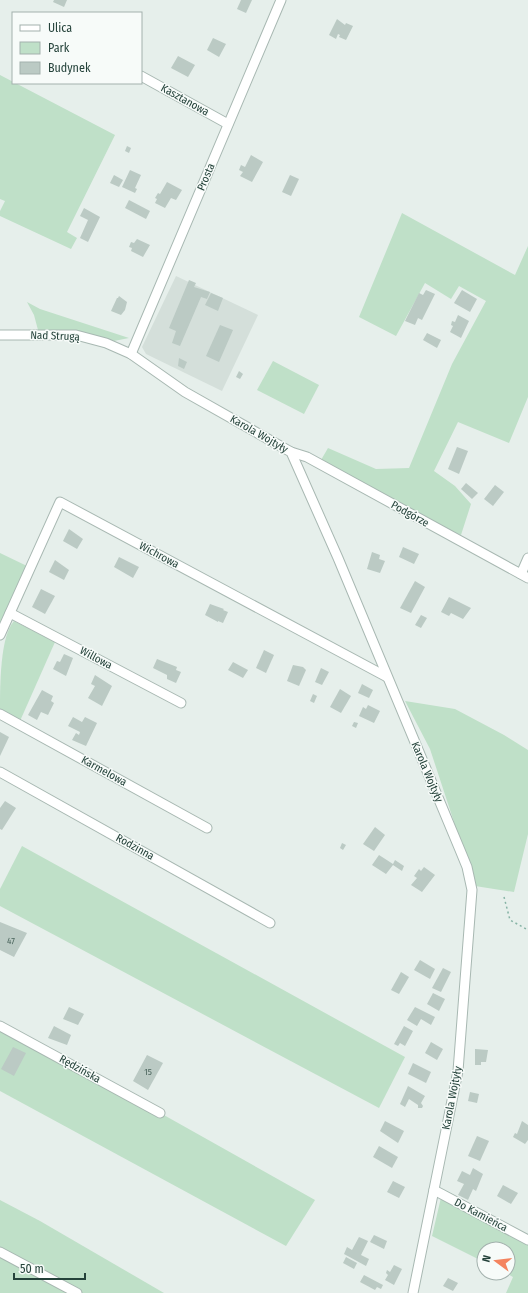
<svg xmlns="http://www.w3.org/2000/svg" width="528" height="1293" font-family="'Fira Sans Condensed',sans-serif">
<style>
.built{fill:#d4dfda}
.green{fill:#bfe0c8}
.building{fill:#bbcac4}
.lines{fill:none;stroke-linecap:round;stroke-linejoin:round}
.minor-casing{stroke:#a8b8b2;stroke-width:11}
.path{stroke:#86b3a5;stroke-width:1.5;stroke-dasharray:2 3;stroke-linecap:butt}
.minor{stroke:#fff;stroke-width:9}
.labels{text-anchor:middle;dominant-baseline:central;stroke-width:3;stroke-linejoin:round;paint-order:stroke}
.number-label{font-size:9px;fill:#4a645c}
.street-label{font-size:11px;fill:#24423a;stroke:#f7fbf9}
</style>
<rect width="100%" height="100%" fill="#e6efeb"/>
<path class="built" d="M176 276 258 315 222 391 146 354 142 347Z"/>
<g class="green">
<path d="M0 75 115 135 67 232 77 238 71 249 0 216V211L5 201 0 199Z"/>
<path d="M402 213 515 275 528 246V397L509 443 458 422 434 471 455 486 471 504 461 535 422 517 321 460 328 448 376 469 409 468 452 364 486 301 459 286 451 299 425 283 396 336 359 317Z"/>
<path d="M27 302 40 309 129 338 114 341 82 333 38 330 34 315Z"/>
<path d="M273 361 319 385 304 414 257 390Z"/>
<path d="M0 553 27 566 0 625Z"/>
<path d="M14 621 55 642 20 721 0 710C0 686 0 636 14 621Z"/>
<path d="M405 701 455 709 504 735 528 750V834L514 892 475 886 430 749Z"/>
<path d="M22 846 405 1057 379 1108 0 906V889Z"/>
<path d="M0 1023 315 1200 286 1246 0 1091Z"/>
<path d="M443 1189 528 1235V1293H506L513 1277 506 1273H508V1249H484V1262L432 1236Z"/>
<path d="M0 1200 40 1221 164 1293H0Z"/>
</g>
<g class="building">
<path d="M54 0H67L64 7 53 2Z"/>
<path d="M241 0H252L246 13 237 9Z"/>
<path d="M337 19 345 25 346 23 353 26 346 40 339 37 340 35 338 34 336 39 329 35Z"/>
<path d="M213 38 226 44 219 57 207 50Z"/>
<path d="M178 56 195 65 188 77 171 68Z"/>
<path d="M127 146 131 148 129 153 125 151Z"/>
<path d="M251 155 263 162 252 182 240 176 243 172 239 170 241 165 245 167Z"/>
<path d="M130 170 141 175 135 188 137 189 135 193 122 187Z"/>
<path d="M114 175 123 180 119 187 110 183Z"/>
<path d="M290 175 299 179 291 196 282 192Z"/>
<path d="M167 182 182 190 176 200 171 198 165 208 155 203 157 199 155 198 158 193 160 194Z"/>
<path d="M129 200 150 211 146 219 125 208Z"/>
<path d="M84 208 100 217 88 242 80 238 88 220 80 216Z"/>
<path d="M137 239 150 245 143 257 131 251 132 248 129 247 131 242 134 243Z"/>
<path d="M189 280 196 283 194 287 210 292 207 299 201 297 180 346 172 343 176 331 169 328Z"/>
<path d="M426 290 435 294 422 320 418 318 415 325 405 321 419 293 423 295Z"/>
<path d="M462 290 477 299 470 312 454 303Z"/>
<path d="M211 293 223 298 218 311 205 305Z"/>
<path d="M119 296 127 302 125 310 121 315 111 311 117 298H118Z"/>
<path d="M458 315 469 321 461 338 450 332 453 326 451 325 452 321 455 322Z"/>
<path d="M220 325 233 330 219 362 206 356Z"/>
<path d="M427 333 441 340 437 348 423 340Z"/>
<path d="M179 358 187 362 184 369 178 366Z"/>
<path d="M239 371 243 374 240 379 236 377Z"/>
<path d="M457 447 468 451 459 474 448 469Z"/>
<path d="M466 483 478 493 472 499 461 489Z"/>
<path d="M495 485 504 492 493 506 484 499Z"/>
<path d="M69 529 83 539 77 549 63 541Z"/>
<path d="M403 547 419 554 414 564 399 557Z"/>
<path d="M372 552 380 555 379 559 385 561 380 573 367 569Z"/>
<path d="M119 557 139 567 133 578 114 567Z"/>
<path d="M55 560 69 570 64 580 49 572Z"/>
<path d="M415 581 425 587 411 613 400 608Z"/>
<path d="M41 589 55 596 45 614 32 607Z"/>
<path d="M449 597 471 608 463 619 451 613 449 616 441 612Z"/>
<path d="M210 604 224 609 223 610 228 612 223 623 218 621V622L205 615Z"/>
<path d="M421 615 427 618 421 628 415 625Z"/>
<path d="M264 650 274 655 266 673 256 668Z"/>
<path d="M64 654 73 658 66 676 53 669 57 661 60 662Z"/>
<path d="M157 659 177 667 176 670 181 672 176 683 167 679V675L153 668Z"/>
<path d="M233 662 248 670 243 678 228 670Z"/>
<path d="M293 665 303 667 306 670 299 686 287 681Z"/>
<path d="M321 668 329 672 322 685 315 682Z"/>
<path d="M95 675 112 686 102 706 88 698 95 686 91 684Z"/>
<path d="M362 684 373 690 369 698 358 693Z"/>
<path d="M340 689 351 696 341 713 330 707Z"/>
<path d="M42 690 53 696 51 701 54 703 48 715 41 712 37 720 28 715Z"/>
<path d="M313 694 317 696 314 703 310 701Z"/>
<path d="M368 705 380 711 374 723 359 716 363 707 366 709Z"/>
<path d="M73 717 82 722 85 717 97 723 86 746 72 740 76 733 79 735 80 732 68 726Z"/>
<path d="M354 722 358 723 356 728 352 726Z"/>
<path d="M0 732 9 737 0 756Z"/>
<path d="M5 801 16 808 2 830 0 829V808Z"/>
<path d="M375 827 385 835 374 851 363 844Z"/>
<path d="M342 843 346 845 343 850 340 848Z"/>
<path d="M379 855 393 864 395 860 404 866 402 871 393 865 386 874 372 865Z"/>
<path d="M424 867 435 875 422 892 411 885 417 878 414 876 419 869 421 871Z"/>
<path d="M0 922 27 933 14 957 0 950Z"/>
<path d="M420 960 435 969 430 979 414 970Z"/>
<path d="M443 968 451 972 441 992 432 988Z"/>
<path d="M401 972 409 977 399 994 391 990Z"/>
<path d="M433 993 445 999 439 1011 427 1004Z"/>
<path d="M69 1007 84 1014 78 1025 63 1019Z"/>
<path d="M415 1007 435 1017 431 1025 421 1019 417 1026 407 1020Z"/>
<path d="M54 1026 71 1035 67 1045 48 1038Z"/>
<path d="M404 1026 413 1031 405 1046 400 1043 398 1046 394 1044Z"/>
<path d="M431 1042 443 1049 437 1060 425 1053Z"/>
<path d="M13 1047 26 1053 14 1076 1 1069Z"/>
<path d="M475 1049 488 1050 486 1062H481V1065H475Z"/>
<path d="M147 1055 163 1063 148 1090 133 1081Z"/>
<path d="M413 1063 431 1072 426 1083 408 1074Z"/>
<path d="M408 1086 425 1096 421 1103 423 1106 422 1108H418V1105L409 1099 405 1107 400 1104Z"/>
<path d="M470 1092 479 1094 477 1103 468 1101Z"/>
<path d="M385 1121 404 1131 398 1143 380 1131Z"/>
<path d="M522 1121 528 1125V1140L525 1144 513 1137 515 1133 517 1134Z"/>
<path d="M477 1136 489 1141 480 1161 468 1156Z"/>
<path d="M379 1146 398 1157 392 1168 373 1157Z"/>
<path d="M473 1168 483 1174 476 1191 473 1189 468 1200 458 1195 464 1184 457 1181 462 1171 470 1175Z"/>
<path d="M393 1181 405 1187 399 1198 387 1192Z"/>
<path d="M503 1185 518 1193 511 1204 497 1196Z"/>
<path d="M374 1235 387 1241 384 1249 370 1242Z"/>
<path d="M359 1237 368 1241 361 1255 369 1259 366 1266 344 1254 347 1247 352 1250Z"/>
<path d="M346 1257 357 1263 354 1269 343 1263Z"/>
<path d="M394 1265 402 1269 394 1285 385 1280 388 1275 386 1273 387 1270 390 1272Z"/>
<path d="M364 1275 383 1285 381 1289 377 1287 375 1290 360 1282Z"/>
<path d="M448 1278 458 1283 453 1291 443 1286Z"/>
</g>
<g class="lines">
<defs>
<g id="minor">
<path d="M141 76 228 124"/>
<path d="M0 335H76L106 343 131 354 185 392 291 452 338 558 460 850 467 867 472 890 458 1071 413 1293"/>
<path d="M131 354 281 0"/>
<path d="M291 452 307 457 528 578"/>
<path d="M521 574 528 558"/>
<path d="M10 613 181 703"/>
<path d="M0 635 60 502 387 677"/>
<path d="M0 714 207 828"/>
<path d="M0 772 270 923"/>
<path d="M0 1026 160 1113"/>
<path d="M434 1190 528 1240"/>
<path d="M0 1252 77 1293"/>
</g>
</defs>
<use href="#minor" class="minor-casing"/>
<path class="path" d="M504 897 510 920 528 930"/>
<use href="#minor" class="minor"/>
</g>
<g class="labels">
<g class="number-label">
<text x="11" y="941">47</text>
<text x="148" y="1072">15</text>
</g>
<g class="street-label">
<text transform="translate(185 100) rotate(29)">Kasztanowa</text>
<text transform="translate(206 177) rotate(-67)">Prosta</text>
<text transform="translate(55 336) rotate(2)">Nad Strugą</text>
<text transform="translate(259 434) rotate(30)">Karola Wojtyły</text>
<text transform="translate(410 514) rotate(29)">Podgórze</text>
<text transform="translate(159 555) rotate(28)">Wichrowa</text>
<text transform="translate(96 658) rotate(28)">Willowa</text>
<text transform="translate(104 771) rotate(29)">Karmelowa</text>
<text transform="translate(427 772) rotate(67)">Karola Wojtyły</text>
<text transform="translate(135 847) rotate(29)">Rodzinna</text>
<text transform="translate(80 1069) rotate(29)">Rędzińska</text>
<text transform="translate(452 1098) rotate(-79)">Karola Wojtyły</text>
<text transform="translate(481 1215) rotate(28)">Do Kamieńca</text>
</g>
</g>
<rect x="12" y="12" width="130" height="72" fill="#f7fbf9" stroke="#a3b1ad"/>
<rect x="20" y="25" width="20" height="6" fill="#ffffff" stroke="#a3b1ad"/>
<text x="48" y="32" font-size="12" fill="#24423a">Ulica</text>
<rect x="20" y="42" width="20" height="12" fill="#bfe0c8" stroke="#a3b1ad"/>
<text x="48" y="52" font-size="12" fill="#24423a">Park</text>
<rect x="20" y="62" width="20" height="12" fill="#bbcac4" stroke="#a3b1ad"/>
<text x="48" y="72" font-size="12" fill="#24423a">Budynek</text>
<g transform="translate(496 1261) rotate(285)"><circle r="19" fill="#f7fbf9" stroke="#a3b1ad"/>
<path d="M0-3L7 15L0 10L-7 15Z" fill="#f4845f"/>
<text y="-6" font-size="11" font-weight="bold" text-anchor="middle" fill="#24423a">N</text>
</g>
<path d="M14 1273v6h71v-6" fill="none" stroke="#24423a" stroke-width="2"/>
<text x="20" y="1273" font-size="12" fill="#24423a" stroke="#f7fbf9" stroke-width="3" paint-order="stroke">50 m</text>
</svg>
